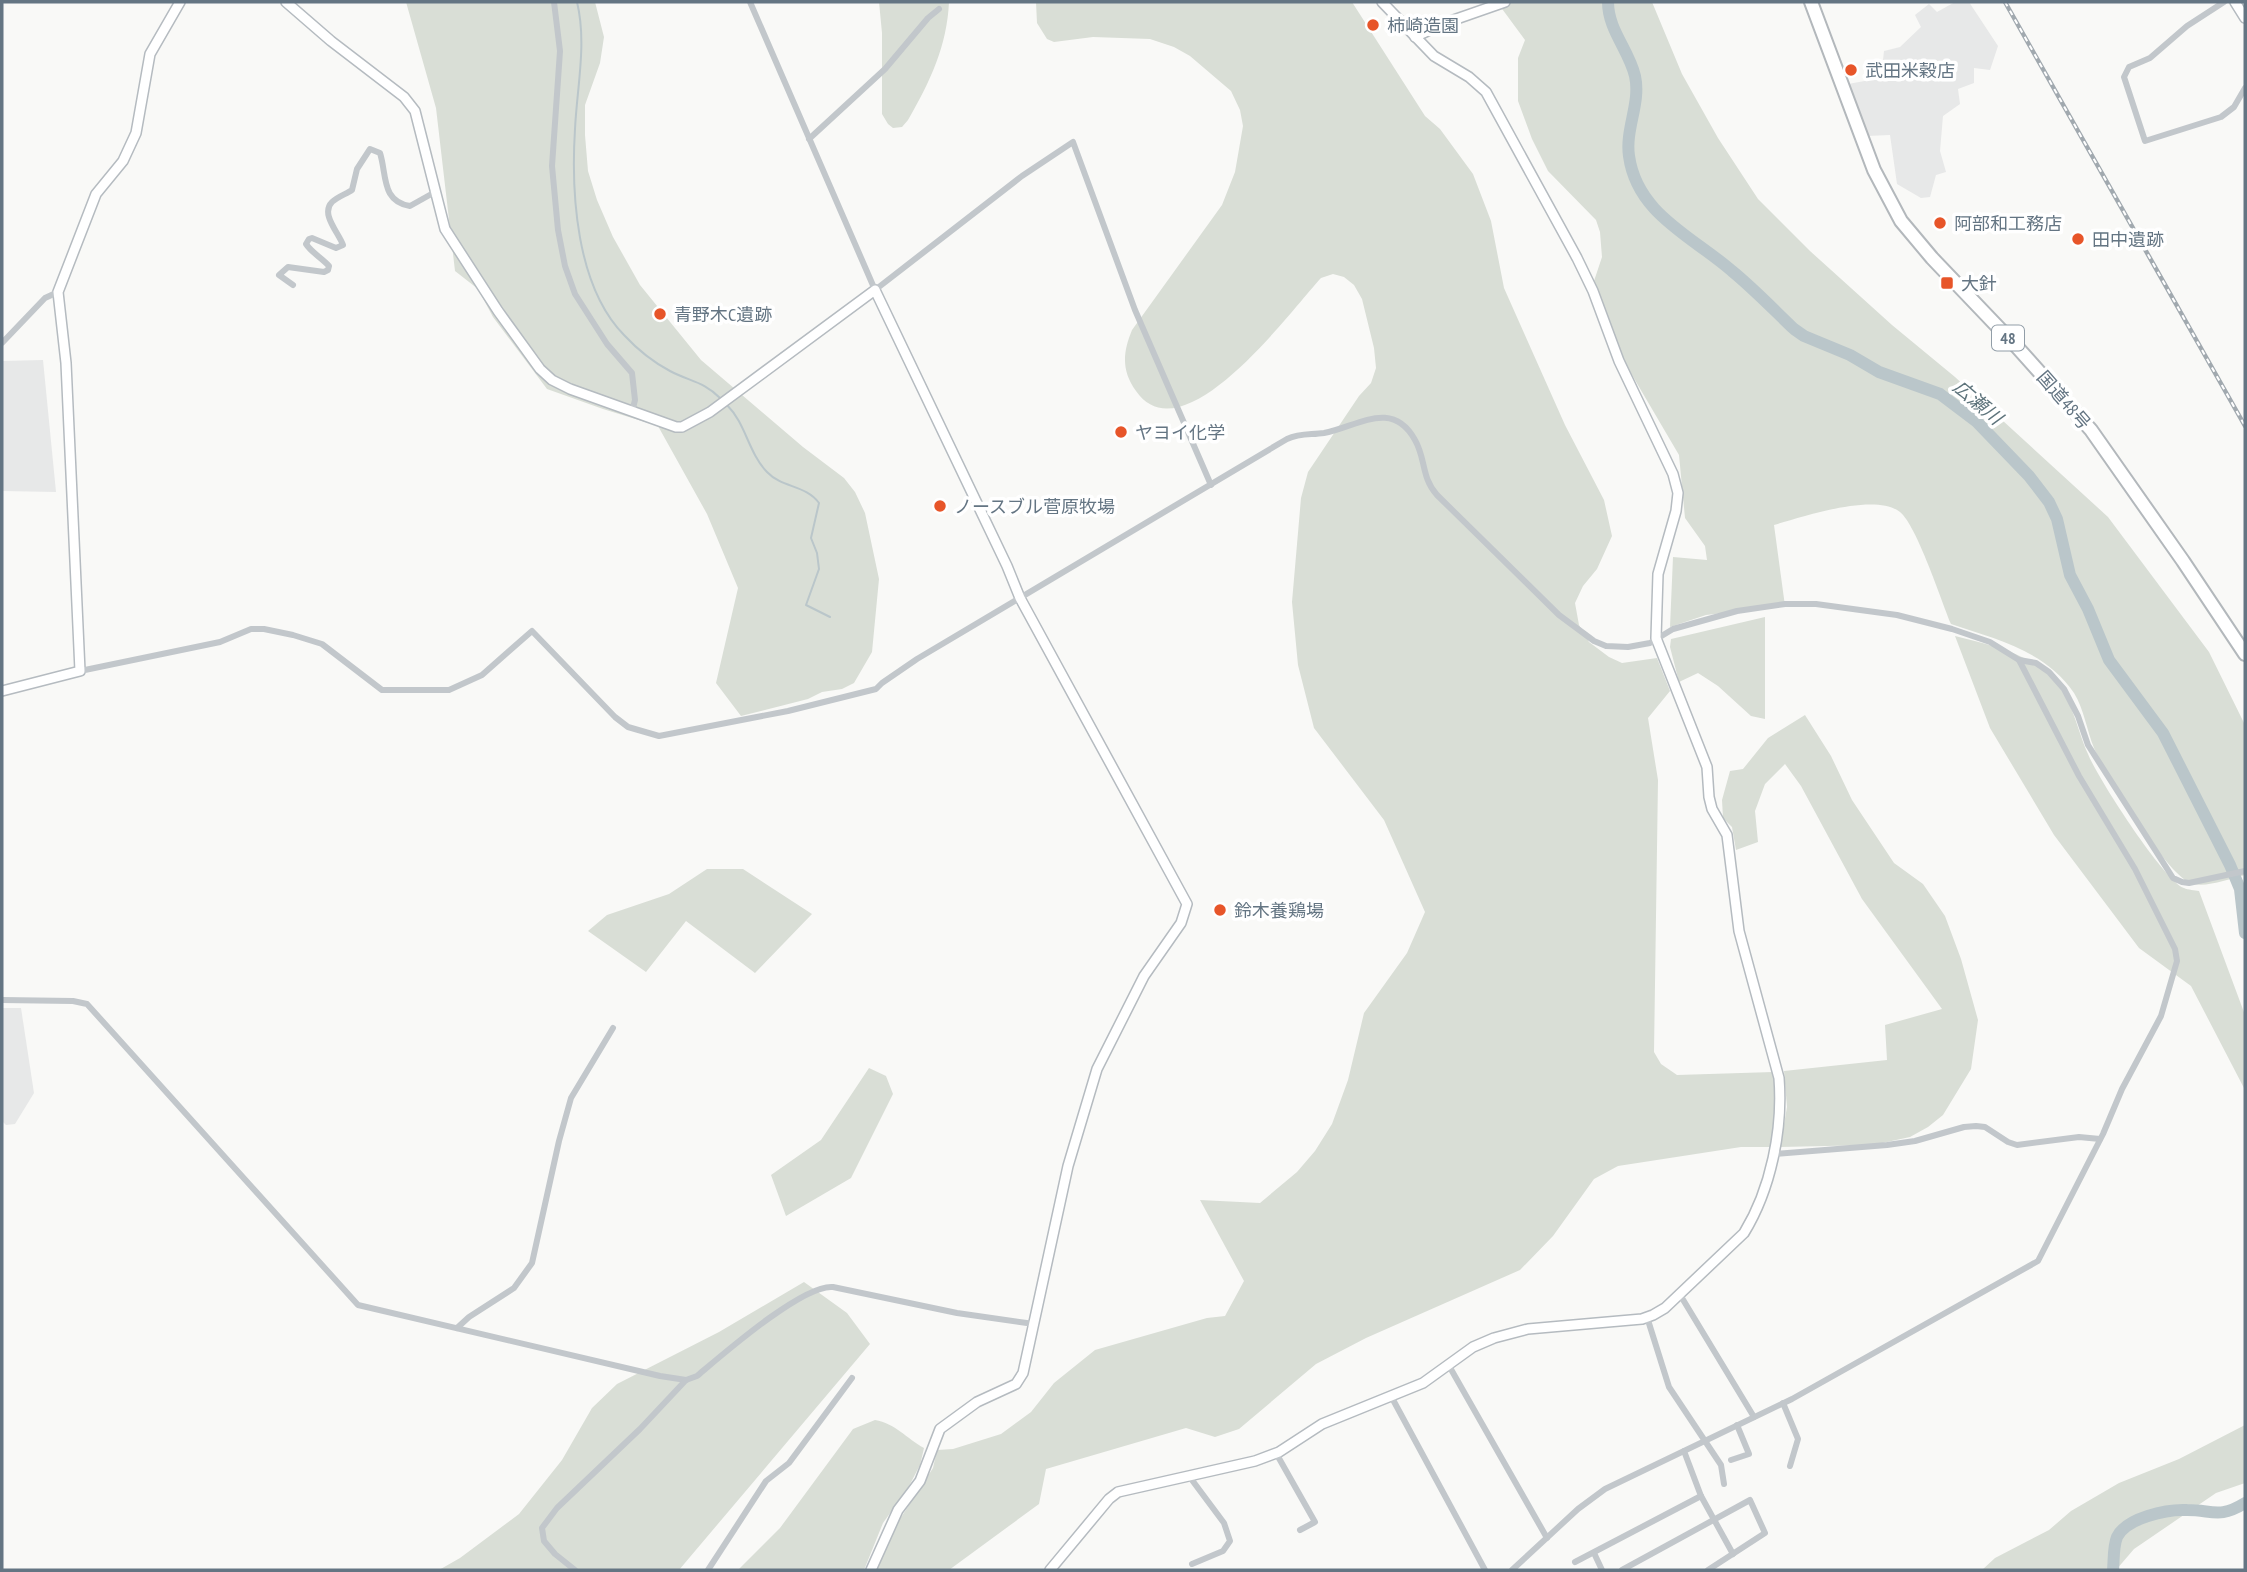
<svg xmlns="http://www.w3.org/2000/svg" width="2247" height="1572" font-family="'PT Sans Narrow','Noto Sans JP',sans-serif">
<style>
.built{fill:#e7e8e8}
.green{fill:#d9ded6}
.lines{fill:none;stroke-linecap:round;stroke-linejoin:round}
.stream{stroke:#bac6ca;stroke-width:2}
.river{stroke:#bac6ca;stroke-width:12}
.secondary-casing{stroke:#b5bbc0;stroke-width:12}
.highway-casing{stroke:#b3b8bc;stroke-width:16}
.street{stroke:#c2c7cb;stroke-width:6}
.secondary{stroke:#fff;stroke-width:9}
.highway{stroke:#fff;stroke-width:12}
.rail-casing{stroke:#a1a9af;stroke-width:4.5}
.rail{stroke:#fff;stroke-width:2;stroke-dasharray:5;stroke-linecap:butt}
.poi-dot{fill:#e75529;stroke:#fff;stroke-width:2.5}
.labels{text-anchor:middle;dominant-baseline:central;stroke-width:7;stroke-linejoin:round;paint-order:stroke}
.shield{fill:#fff;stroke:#929ea8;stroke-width:2}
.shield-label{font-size:16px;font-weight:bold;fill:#647583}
.poi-label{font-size:18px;fill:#647583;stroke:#fff;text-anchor:start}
.street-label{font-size:18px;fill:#647583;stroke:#fff}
.water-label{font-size:19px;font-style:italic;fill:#5e747c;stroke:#fff}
</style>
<rect width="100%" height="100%" fill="#f9f9f7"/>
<g class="built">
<path d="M1955 2H1969L1998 46 1990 70 1974 68V83L1958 89 1960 104 1943 116 1940 151 1946 172 1936 175 1930 197 1921 198 1897 184 1890 135 1867 136 1848 84 1881 78 1884 51 1900 47 1921 27 1915 15 1929 4 1937 12Z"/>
<path d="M43 360 56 492 2 491V361Z"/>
<path d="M2 1008H21L34 1093 15 1124 6 1125 2 1121Z"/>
</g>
<g class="green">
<path d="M406 2H595L604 37 600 63 585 105V135L588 171 597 200 613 237 640 285 701 360 803 447 844 478 855 492 865 513 879 579 872 652 854 683 842 689 822 692 808 699 741 716 716 683 738 588 707 514 658 426 603 409 547 389 493 317 478 289 455 271 436 108Z"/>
<path d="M879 2H949C947 46 930 82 908 120L902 127 893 128 888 124 882 114V33Z"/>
<path d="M1036 2H1352L1425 116 1440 129 1473 174 1491 221 1504 288 1565 425 1604 500 1612 536 1597 569 1583 586 1575 603 1579 625 1589 642 1609 657 1622 663 1657 658 1670 691 1648 718 1658 780 1654 1052 1661 1064 1677 1075 1773 1072 1780 1107 1771 1147H1741L1618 1166 1594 1179 1553 1236 1520 1270 1366 1338 1316 1364 1239 1429 1215 1437 1186 1428 1046 1469 1039 1504 949 1570H874L898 1522 933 1468 937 1450 953 1449 1001 1434 1031 1412 1054 1383 1095 1350 1207 1318 1225 1316 1244 1281 1200 1200 1260 1203 1297 1172 1315 1151 1332 1124 1348 1080 1364 1013 1407 953 1425 912 1384 820 1314 728 1298 665 1292 602 1301 498 1308 472 1359 396 1371 383 1376 368 1374 348 1362 299 1354 285 1344 277 1333 274 1321 278C1292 309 1183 459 1136 391 1121 370 1123 352 1132 330L1222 205 1235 172 1243 126 1240 110 1231 91 1190 56 1174 47 1150 39 1093 37 1054 42 1047 39 1037 23Z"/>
<path d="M1497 2H1652L1682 74 1718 138 1758 199 1810 251 1892 325 1955 377 2108 517 2209 652 2245 725V875C2229 879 2209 887 2193 884 2169 879 2105 773 2094 748 2087 731 2084 709 2074 693 2046 651 1996 639 1951 624 1941 600 1917 526 1900 512 1875 492 1802 517 1774 525L1785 606 1706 615 1670 627 1673 557 1707 560 1705 546 1685 518 1679 455 1598 317 1594 281 1602 257 1600 232 1596 220 1548 171 1532 139 1518 101V58L1525 40Z"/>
<path d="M1765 617V719L1751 716 1718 686 1698 673 1679 682 1670 647 1671 639Z"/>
<path d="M1955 636C1986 644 2024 652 2048 674 2072 695 2076 727 2088 754 2097 777 2164 881 2184 888 2188 890 2195 890 2199 891L2245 1015V1090L2191 986 2139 948 2054 835 1990 728Z"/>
<path d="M1805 715 1831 756 1852 800 1894 863 1923 884 1945 916 1961 959 1978 1020 1971 1069 1943 1115 1928 1127 1910 1137 1873 1145 1780 1147 1787 1107 1784 1071 1887 1060 1885 1025 1942 1009 1862 899 1801 786 1785 764 1765 784 1755 811 1758 842 1736 850 1732 827 1723 818 1722 800 1730 771 1743 769 1768 738Z"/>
<path d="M707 869H743L812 914 755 973 686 921 646 972 588 931 607 915 669 894Z"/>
<path d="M869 1068 886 1076 893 1094 851 1178 786 1216 771 1175 821 1140Z"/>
<path d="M804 1282 847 1313 870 1344 679 1570H439L460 1558 519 1514 562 1460 592 1408 617 1384 719 1332Z"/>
<path d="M875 1420C895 1423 907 1439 924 1448L920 1465 908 1488 883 1523 864 1570H738L780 1528 853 1429Z"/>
<path d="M2245 1425V1483L2216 1493 2134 1549 2116 1570H1982L1995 1558 2049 1530 2071 1511 2119 1483 2179 1459Z"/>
</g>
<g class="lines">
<g class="stream">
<path d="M577 2C587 43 577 87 575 129 571 193 576 286 624 335 637 349 653 362 670 371 691 382 703 381 720 398"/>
<path d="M727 405C746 424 748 452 767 472 782 488 806 485 819 503L811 538 817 553 819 569 806 605 830 617"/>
</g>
<g class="river">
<path d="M1608 2C1608 30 1629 50 1635 76 1641 103 1625 129 1629 156 1637 214 1692 236 1732 271 1754 289 1774 310 1794 329L1804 336 1850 355 1879 372 1940 394 1977 422 2029 476 2049 502 2057 519 2070 575 2088 609 2109 660 2163 733 2230 865 2240 889 2245 933"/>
<path d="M2113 1570C2114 1560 2113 1547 2117 1537 2126 1518 2167 1509 2187 1510 2213 1510 2219 1519 2245 1503"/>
</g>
<defs>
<g id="secondary">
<path d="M286 2 331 41 404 97 415 111 445 229 498 311 540 369 552 380 570 389 676 427H682L710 412 875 290 1007 566 1020 598 1187 904 1181 923 1144 976 1097 1069 1068 1166 1023 1373 1016 1384 977 1402 940 1429 920 1481 898 1510 871 1570"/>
<path d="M2235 2 2245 18"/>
<path d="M1415 37 1442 24 1505 2"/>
<path d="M2 691 80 671 66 363 58 292 96 194 123 161 136 133 150 54 180 2"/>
<path d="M1050 1570 1109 1499 1118 1492 1255 1461 1279 1452 1322 1424 1423 1383 1473 1347 1494 1338 1528 1329 1642 1319 1653 1315 1665 1308 1744 1233C1771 1189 1783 1129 1779 1078L1739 931 1727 835 1712 809 1709 797 1707 767 1656 638 1658 574 1676 511 1678 493 1673 474 1619 361 1593 291 1577 258 1486 92 1469 77 1434 56 1382 2"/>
</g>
<path id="highway" d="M1811 2 1874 170 1901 221 1932 258 2017 347 2091 430 2183 561 2245 654"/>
</defs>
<use href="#secondary" class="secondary-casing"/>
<use href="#highway" class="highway-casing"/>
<g class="street">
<path d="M554 2 560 51 552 166 558 230 565 266 575 294 607 344 632 373 635 400 632 412"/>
<path d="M750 2 875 290 1022 176 1073 142 1135 310 1211 485"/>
<path d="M2224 2 2187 26 2150 58 2129 67 2124 77 2145 141 2221 117 2234 107 2245 88"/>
<path d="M809 139 885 69 928 18 939 9"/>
<path d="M293 285 279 275 288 267 324 272 328 270 329 266C322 258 312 253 306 244L309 239 312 238 336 248 343 245C339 233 320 214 332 202 337 197 346 194 352 190L357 169 370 149 380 153C387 175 381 201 410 206L435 192"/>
<path d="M2 343 45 298 58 292"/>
<path d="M80 671 220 642 251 629H264L293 635 322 644 382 690H449L482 675 532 631 615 717 628 727 659 736 788 711 876 689 882 683 917 659 1287 439C1300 433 1311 435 1324 433 1357 427 1392 398 1415 440 1426 459 1421 477 1437 495L1559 615 1594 641 1606 646 1628 647 1650 643 1673 629 1737 611 1785 604H1816L1897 615 1952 629 1990 642 2019 660 2036 663 2049 672 2064 689 2078 716 2088 745 2173 878 2182 882 2189 883 2245 871"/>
<path d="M2 1000 73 1001 87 1004 358 1305 660 1376 686 1380"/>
<path d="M1775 1154 1887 1145 1915 1141 1964 1127 1976 1126 1985 1127 2008 1142 2017 1145 2079 1137 2100 1139"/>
<path d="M1679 1293 1754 1417"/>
<path d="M1647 1317 1669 1387 1721 1465 1724 1484"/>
<path d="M457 1328 469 1317 514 1288 532 1263 559 1141 571 1098 613 1028"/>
<path d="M1448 1364 1547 1538"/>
<path d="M1391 1396 1485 1570"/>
<path d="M1783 1403 1798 1439 1790 1466"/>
<path d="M1684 1451 1701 1496 1733 1554"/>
<path d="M1276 1453 1315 1522 1300 1530"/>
<path d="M1731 1460 1749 1454 1737 1425"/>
<path d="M1189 1476 1224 1523 1230 1541 1223 1551 1192 1564"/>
<path d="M1594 1553 1602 1570"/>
<path d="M1575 1562 1701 1496"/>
<path d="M575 1570 555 1554 544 1541 542 1528 557 1508 640 1429 686 1380 697 1376C722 1355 803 1284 833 1287L957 1313 1034 1324"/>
<path d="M708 1570 766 1481 789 1463 852 1378"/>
<path d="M1512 1570 1578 1509 1605 1489 1792 1399 2038 1261 2103 1134 2122 1089 2161 1016 2177 961 2175 949 2135 869 2079 776 2019 660"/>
<path d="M1622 1570 1750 1500 1765 1533 1708 1570"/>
</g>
<use href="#secondary" class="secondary"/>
<use href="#highway" class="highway"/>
<defs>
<path id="rail" d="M2005 2 2245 426"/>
</defs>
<use href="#rail" class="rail-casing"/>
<use href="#rail" class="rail"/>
</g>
<g class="poi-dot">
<circle cx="1373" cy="25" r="7"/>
<circle cx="1851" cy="70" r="7"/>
<circle cx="1940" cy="223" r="7"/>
<circle cx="2078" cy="239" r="7"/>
<rect x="1940" y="276" width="14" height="14" rx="3.5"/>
<circle cx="660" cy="314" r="7"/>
<circle cx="1121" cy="432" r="7"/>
<circle cx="940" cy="506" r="7"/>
<circle cx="1220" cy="910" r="7"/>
</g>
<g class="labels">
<rect class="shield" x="1992" y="325.5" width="32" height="25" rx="5"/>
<g class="shield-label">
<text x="2008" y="338">48</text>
</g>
<g class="poi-label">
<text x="1387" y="25">柿崎造園</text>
<text x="1865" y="70">武田米穀店</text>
<text x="1954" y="223">阿部和工務店</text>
<text x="2092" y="239">田中遺跡</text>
<text x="1961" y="283">大針</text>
<text x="674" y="314">青野木C遺跡</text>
<text x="1135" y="432">ヤヨイ化学</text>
<text x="954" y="506">ノースブル菅原牧場</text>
<text x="1234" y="910">鈴木養鶏場</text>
</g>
<g class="street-label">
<text transform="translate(2064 400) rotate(49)">国道48号</text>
</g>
<g class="water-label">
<text transform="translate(1978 402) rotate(40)">広瀬川</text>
</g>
</g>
<rect width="2247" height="1572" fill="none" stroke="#647583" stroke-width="7"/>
</svg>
